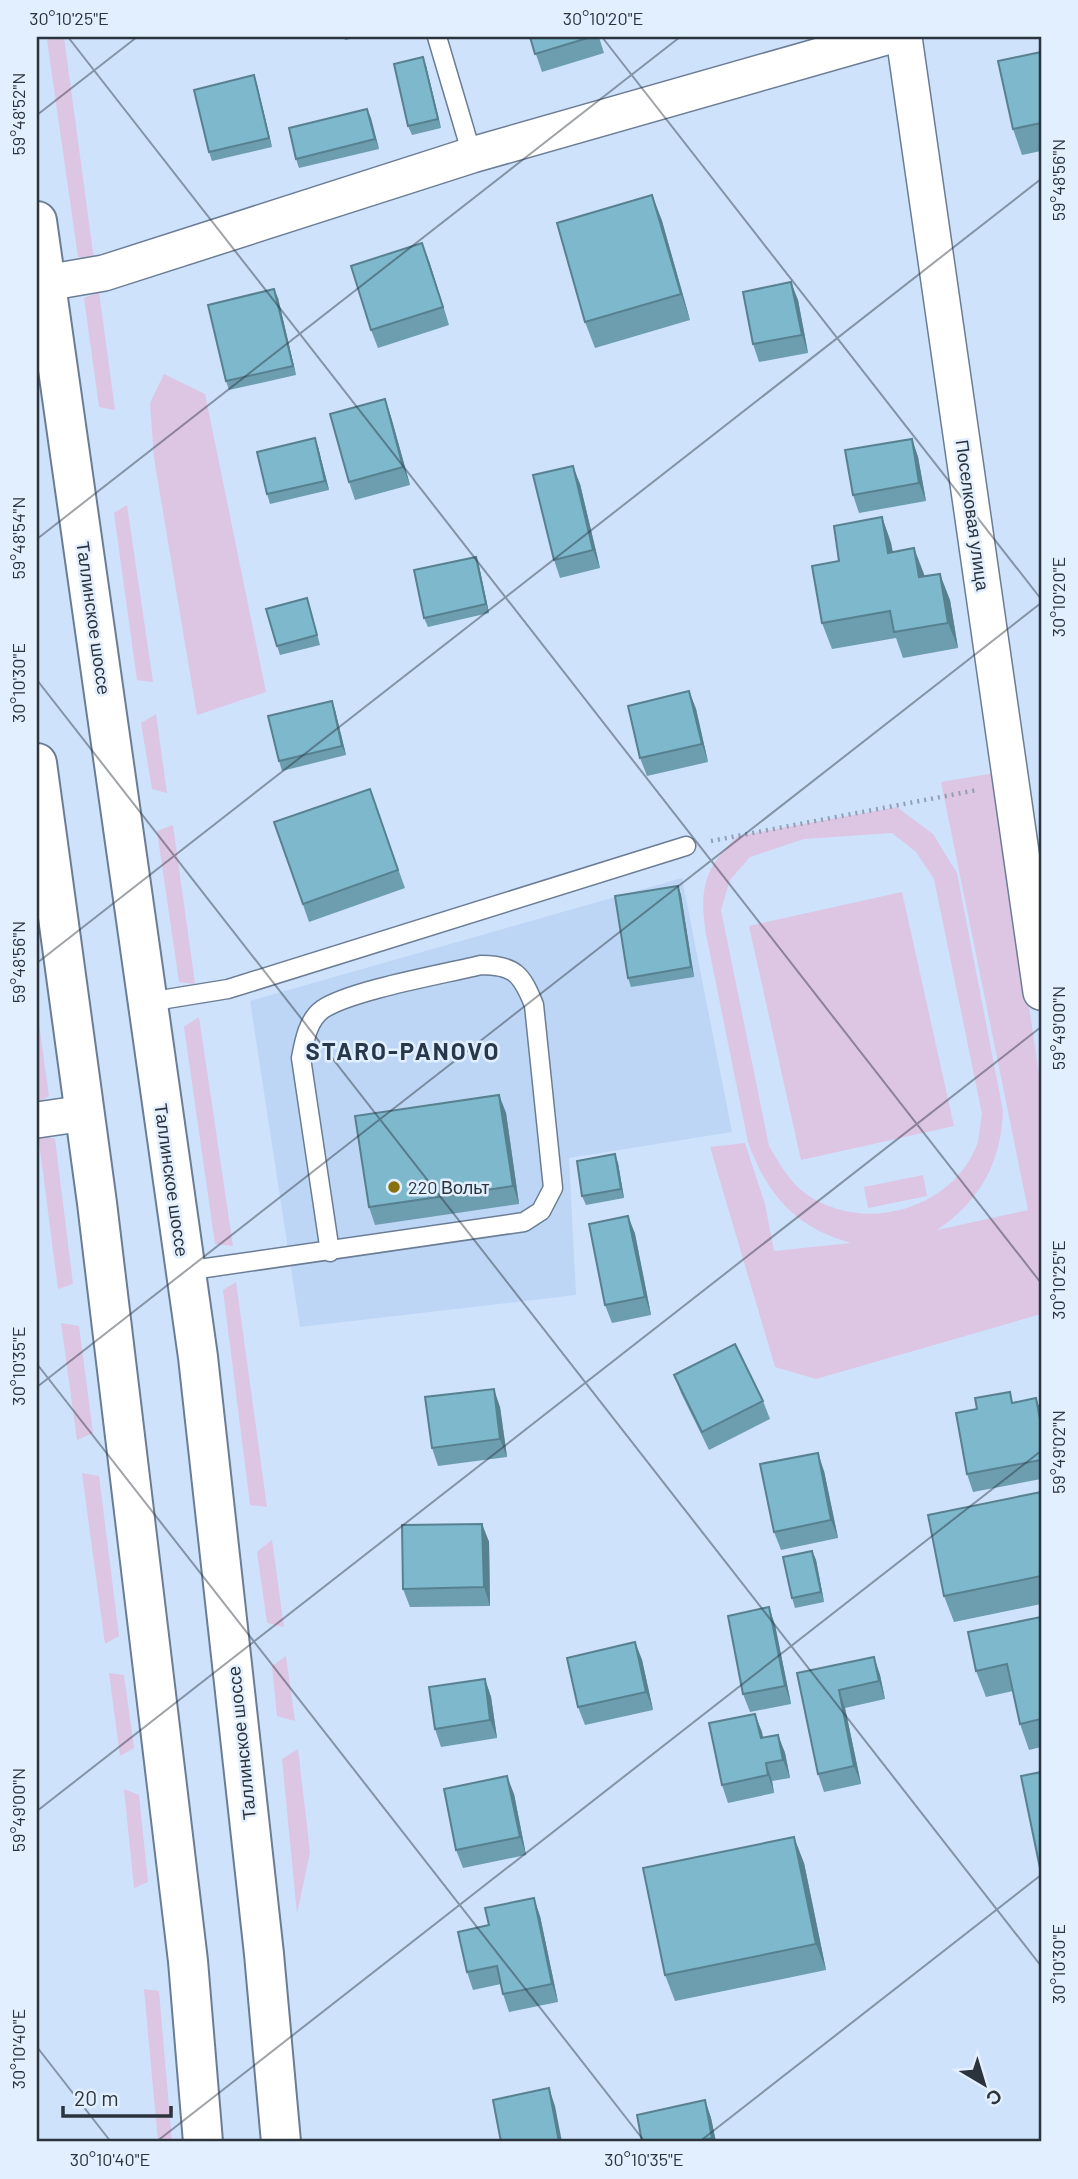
<svg xmlns="http://www.w3.org/2000/svg" width="1078" height="2179" font-family="Barlow,sans-serif">
<style>
.built{fill:#bdd6f5}
.green{fill:#ddc5e4;fill-rule:evenodd}
.lines{fill:none;stroke-linecap:round;stroke-linejoin:round}
.service-casing{stroke:#6b7d94;stroke-width:21}
.minor-casing{stroke:#6b7d94;stroke-width:38}
.primary-casing{stroke:#6b7d94;stroke-width:42}
.path{stroke:#91a0b4;stroke-width:4.5;stroke-dasharray:2 5;stroke-linecap:butt}
.service{stroke:#fff;stroke-width:18}
.minor{stroke:#fff;stroke-width:35}
.primary{stroke:#fff;stroke-width:38}
.wall{fill:#6c9eb0}
.shaded-wall{fill:#588190}
.building{fill:#7db8cd;stroke:#588190;stroke-width:2}
.ticks{fill:none;stroke:#2b333c;stroke-width:2;stroke-opacity:0.45}
.poi-dot{fill:#887010;stroke:#e2effe;stroke-width:2.5}
.labels{text-anchor:middle;dominant-baseline:central;stroke-width:5;stroke-linejoin:round;paint-order:stroke}
.street-label{font-size:18px;fill:#2b333c;stroke:#e2effe}
.poi-label{font-size:18px;fill:#2b333c;stroke:#e2effe;text-anchor:start}
.district-label{font-size:24px;font-weight:bold;letter-spacing:2px;fill:#28384c;stroke:#e2effe}
.neatline{fill:none;stroke:#2b333c;stroke-width:2.5}
.ticks-label{font-size:18px;text-anchor:middle;fill:#2b333c}
</style>
<rect width="100%" height="100%" fill="#cee2fc"/>
<path class="built" d="M682 878 732 1132 569 1158 576 1295 300 1327 250 1001Z"/>
<g class="green">
<path d="M55 37H64L94 260 78 257 47 40Z"/>
<path d="M99 292 115 410 99 407 84 298Z"/>
<path d="M164 374 205 394 266 692 197 715 154 458 150 403Z"/>
<path d="M127 505 153 682 137 680 114 513Z"/>
<path d="M156 714 167 793 152 789 141 723Z"/>
<path d="M995 773 1041 1089V1314L816 1379 775 1367 710 1147 745 1143 765 1204 774 1251 851 1243C796 1228 767 1195 748 1142L706 934C699 890 704 867 738 836L897 807 933 834 957 873 1003 1111C1001 1163 980 1201 937 1230L1028 1210 941 782ZM892 833 916 852 934 879 982 1114C980 1123 980 1136 977 1145 951 1210 865 1233 809 1196 790 1183 780 1165 769 1146L721 910 730 880 750 857 804 839Z"/>
<path d="M173 825 195 984 179 982 157 831Z"/>
<path d="M902 892 954 1126 801 1160 749 926Z"/>
<path d="M37 1009 49 1096 37 1103Z"/>
<path d="M199 1017 233 1246 215 1244 184 1027Z"/>
<path d="M38 1134 55 1139 73 1284 58 1289Z"/>
<path d="M923 1175 927 1196 868 1208 864 1187Z"/>
<path d="M236 1282 267 1507 250 1505 223 1290Z"/>
<path d="M61 1323 79 1326 93 1433 77 1440Z"/>
<path d="M82 1473 99 1476 119 1636 105 1644Z"/>
<path d="M272 1540 284 1627 267 1623 257 1552Z"/>
<path d="M286 1656 295 1721 277 1716 272 1666Z"/>
<path d="M109 1673 124 1675 134 1748 120 1756Z"/>
<path d="M298 1749 310 1852 297 1914 282 1759Z"/>
<path d="M124 1789 139 1795 148 1882 134 1888Z"/>
<path d="M144 1989 159 1991 172 2142H158Z"/>
</g>
<g class="lines">
<defs>
<g id="service">
<path d="M437 37 472 155"/>
<path d="M148 1002 228 989 686 846"/>
<path d="M185 1271 524 1222 541 1211 553 1188 534 1005C522 975 515 965 481 965 444 974 352 990 323 1009 308 1019 304 1042 301 1058L330 1252"/>
</g>
<g id="minor">
<path d="M904 37 1041 992"/>
<path d="M46 283 104 273 472 155 886 37"/>
<path d="M37 1120 85 1113"/>
</g>
<g id="primary">
<path d="M37 221 198 1357 264 1954 281 2142"/>
<path d="M37 763 97 1203 188 1961 203 2142"/>
</g>
</defs>
<use href="#service" class="service-casing"/>
<use href="#minor" class="minor-casing"/>
<use href="#primary" class="primary-casing"/>
<path class="path" d="M711 841 977 790"/>
<use href="#service" class="service"/>
<use href="#minor" class="minor"/>
<use href="#primary" class="primary"/>
</g>
<g class="wall">
<path d="M344 37H360L345 40Z"/>
<path d="M530 37H599L604 53 542 72Z"/>
<path d="M1041 52V151L1022 155 1013 129Z"/>
<path d="M426 66 441 128 412 135 408 126Z"/>
<path d="M254 75 257 85 272 147 212 161 209 152Z"/>
<path d="M367 109 379 149 299 168 296 159Z"/>
<path d="M652 195 662 221 690 320 595 348 585 322Z"/>
<path d="M429 261 449 325 378 348 371 330Z"/>
<path d="M278 298 296 375 229 390 226 381Z"/>
<path d="M798 300 808 353 759 362 753 344Z"/>
<path d="M385 399 391 417 410 485 355 500 349 482Z"/>
<path d="M912 439 918 457 926 501 859 513 853 495Z"/>
<path d="M318 447 329 490 270 504 267 494Z"/>
<path d="M580 484 600 568 560 578 554 560Z"/>
<path d="M882 517 891 543 893 552 914 548 924 577 950 600 958 648 903 658 896 638 832 649 822 623 839 561Z"/>
<path d="M476 557 479 566 489 613 428 627 424 618Z"/>
<path d="M310 607 320 645 280 655 277 646Z"/>
<path d="M689 691 696 709 708 762 647 776 640 758Z"/>
<path d="M332 701 335 710 346 755 282 771 279 761Z"/>
<path d="M370 789 405 888 309 922 274 822Z"/>
<path d="M678 886 681 895 694 977 631 987 628 978Z"/>
<path d="M499 1095 506 1113 519 1204 375 1225 369 1207Z"/>
<path d="M618 1163 624 1198 586 1205 582 1196Z"/>
<path d="M628 1216 635 1234 651 1315 612 1323 605 1305Z"/>
<path d="M674 1375 763 1401 770 1419 709 1450 681 1393Z"/>
<path d="M1036 1398 1041 1412V1479L973 1492 967 1474 977 1409Z"/>
<path d="M500 1407 507 1457 438 1466 432 1448Z"/>
<path d="M824 1471 838 1538 781 1550 774 1532Z"/>
<path d="M1041 1494V1604L954 1622 944 1596Z"/>
<path d="M482 1524 489 1542 490 1606 410 1607 403 1589Z"/>
<path d="M812 1551 816 1560 824 1602 795 1608 792 1598Z"/>
<path d="M1041 1617V1747L1029 1750 1020 1724 1013 1691 986 1697 976 1671Z"/>
<path d="M775 1625 791 1704 750 1712 743 1694Z"/>
<path d="M635 1642 642 1660 653 1710 585 1725 578 1707Z"/>
<path d="M874 1657 880 1675 885 1699 845 1708 861 1784 824 1792 818 1774 797 1673Z"/>
<path d="M485 1679 491 1697 497 1738 441 1747 435 1729Z"/>
<path d="M755 1714 763 1738 778 1735 785 1753 790 1778 772 1781 774 1793 728 1803 722 1785Z"/>
<path d="M514 1794 526 1855 463 1868 456 1850Z"/>
<path d="M804 1863 826 1970 675 2001 665 1975Z"/>
<path d="M540 1916 558 2002 509 2012 503 1994 501 1984 473 1990 467 1972Z"/>
<path d="M705 2100 711 2118 716 2142H642Z"/>
</g>
<g class="shaded-wall">
<path d="M423 57 426 66 441 128 438 119Z"/>
<path d="M254 75 257 85 272 147 269 138Z"/>
<path d="M367 109 371 118 379 149 375 139Z"/>
<path d="M652 195 662 221 690 320 681 294Z"/>
<path d="M422 243 429 261 449 325 443 307Z"/>
<path d="M791 282 798 300 808 353 802 335Z"/>
<path d="M274 289 278 298 296 375 293 366Z"/>
<path d="M385 399 391 417 410 485 403 467Z"/>
<path d="M315 438 318 447 329 490 325 481Z"/>
<path d="M912 439 918 457 926 501 919 483Z"/>
<path d="M573 466 580 484 600 568 593 550Z"/>
<path d="M882 517 891 543 897 579 888 553Z"/>
<path d="M914 548 924 574 929 603 919 577Z"/>
<path d="M476 557 479 566 489 613 486 604Z"/>
<path d="M940 574 950 600 958 648 948 623Z"/>
<path d="M689 691 696 709 708 762 702 744Z"/>
<path d="M332 701 335 710 346 755 342 746Z"/>
<path d="M678 886 681 895 694 977 691 967Z"/>
<path d="M499 1095 506 1113 519 1204 513 1186Z"/>
<path d="M615 1154 618 1163 624 1198 621 1189Z"/>
<path d="M628 1216 635 1234 651 1315 645 1297Z"/>
<path d="M494 1389 500 1407 507 1457 500 1439Z"/>
<path d="M1036 1398 1041 1412V1425Z"/>
<path d="M818 1453 824 1471 838 1538 831 1520Z"/>
<path d="M482 1524 489 1542 490 1606 484 1587Z"/>
<path d="M812 1551 816 1560 824 1602 821 1592Z"/>
<path d="M769 1607 775 1625 791 1704 785 1686Z"/>
<path d="M635 1642 642 1660 653 1710 646 1692Z"/>
<path d="M874 1657 880 1675 885 1699 879 1681Z"/>
<path d="M485 1679 491 1697 497 1738 490 1720Z"/>
<path d="M839 1690 845 1708 861 1784 854 1766Z"/>
<path d="M755 1714 762 1732 767 1756 761 1738Z"/>
<path d="M778 1735 785 1753 790 1778 783 1760Z"/>
<path d="M766 1763 772 1781 774 1793 768 1775Z"/>
<path d="M507 1776 514 1794 526 1855 520 1837Z"/>
<path d="M794 1837 804 1863 826 1970 816 1944Z"/>
<path d="M534 1898 540 1916 558 2002 552 1984Z"/>
<path d="M549 2088 555 2106 562 2142H559Z"/>
<path d="M705 2100 711 2118 716 2142H714L712 2138Z"/>
</g>
<g class="building">
<path d="M530 37H591L535 54Z"/>
<path d="M1041 52V123L1013 129 998 61Z"/>
<path d="M423 57 438 119 408 126 394 64Z"/>
<path d="M254 75 269 138 209 152 194 90Z"/>
<path d="M367 109 375 139 296 159 289 128Z"/>
<path d="M652 195 681 294 585 322 557 223Z"/>
<path d="M422 243 443 307 371 330 351 266Z"/>
<path d="M791 282 802 335 753 344 743 292Z"/>
<path d="M274 289 293 366 226 381 208 305Z"/>
<path d="M385 399 403 467 349 482 330 414Z"/>
<path d="M315 438 325 481 267 494 257 452Z"/>
<path d="M912 439 919 483 853 495 845 450Z"/>
<path d="M573 466 593 550 554 560 533 475Z"/>
<path d="M882 517 888 553 914 548 919 577 940 574 948 623 894 632 890 611 822 623 812 566 839 561 834 526Z"/>
<path d="M476 557 486 604 424 618 414 570Z"/>
<path d="M307 598 317 635 277 646 266 609Z"/>
<path d="M689 691 702 744 640 758 628 706Z"/>
<path d="M332 701 342 746 279 761 268 716Z"/>
<path d="M370 789 398 870 303 904 274 822Z"/>
<path d="M678 886 691 967 628 978 615 896Z"/>
<path d="M499 1095 513 1186 369 1207 355 1116Z"/>
<path d="M615 1154 621 1189 582 1196 577 1161Z"/>
<path d="M628 1216 645 1297 605 1305 589 1224Z"/>
<path d="M735 1344 763 1401 702 1432 674 1375Z"/>
<path d="M494 1389 500 1439 432 1448 425 1397Z"/>
<path d="M1010 1392 1012 1403 1036 1398 1041 1425V1460L967 1474 956 1413 977 1409 975 1398Z"/>
<path d="M818 1453 831 1520 774 1532 760 1464Z"/>
<path d="M1041 1492V1576L944 1596 928 1515Z"/>
<path d="M482 1524 484 1587 403 1589 402 1525Z"/>
<path d="M812 1551 821 1592 792 1598 783 1557Z"/>
<path d="M769 1607 785 1686 743 1694 728 1616Z"/>
<path d="M1041 1617V1719L1020 1724 1007 1664 976 1671 968 1632Z"/>
<path d="M635 1642 646 1692 578 1707 567 1658Z"/>
<path d="M874 1657 879 1681 839 1690 854 1766 818 1774 797 1673Z"/>
<path d="M485 1679 490 1720 435 1729 429 1687Z"/>
<path d="M755 1714 761 1738 778 1735 783 1760 766 1763 768 1775 722 1785 709 1723Z"/>
<path d="M1041 1772V1873L1021 1776Z"/>
<path d="M507 1776 520 1837 456 1850 444 1789Z"/>
<path d="M794 1837 816 1944 665 1975 643 1868Z"/>
<path d="M534 1898 552 1984 503 1994 497 1966 467 1972 458 1932 489 1925 485 1908Z"/>
<path d="M549 2088 559 2142H501L493 2100Z"/>
<path d="M705 2100 712 2138 690 2142H642L637 2115Z"/>
</g>
<path class="ticks" d="M68 37 1041 1283M602 37 1041 599M37 115 137 37M37 539 680 37M37 680 1041 1966M37 963 1041 179M37 1364 645 2142M37 1387 1041 603M37 1811 1041 1027M37 2047 111 2142M156 2142 1041 1451M699 2142 1041 1875"/>
<circle class="poi-dot" cx="394" cy="1187" r="7"/>
<g class="labels">
<g class="street-label">
<text transform="translate(973 515) rotate(82)">Поселковая улица</text>
<text transform="translate(94 618) rotate(82)">Таллинское шоссе</text>
<text transform="translate(172 1180) rotate(82)">Таллинское шоссе</text>
<text transform="translate(241 1743) rotate(-96)">Таллинское шоссе</text>
</g>
<g class="poi-label">
<text x="408" y="1187">220 Вольт</text>
</g>
<g class="district-label">
<text x="403" y="1050">STARO-PANOVO</text>
</g>
</g>
<rect width="1078" height="2179" fill="none" stroke="#e2effe" stroke-width="77"/>
<g transform="translate(984 2084) rotate(142)" stroke="#e2effe" stroke-width="5" paint-order="stroke">
<path d="M0-5L12 26L0 18L-12 26Z" fill="#2b333c"/>
<text y="-10" font-size="19" font-weight="bold" text-anchor="middle" fill="#2b333c">С</text>
</g>
<path d="M63 2106v10h108v-10" fill="none" stroke="#2b333c" stroke-width="3.5"/>
<text x="74" y="2106" font-size="21" fill="#2b333c" stroke="#e2effe" stroke-width="5" paint-order="stroke">20 m</text>
<rect x="38" y="38" width="1002" height="2102" class="neatline"/>
<g class="ticks-label">
<text x="69" y="25">30°10'25"E</text>
<text x="603" y="25">30°10'20"E</text>
<text transform="translate(19 114) rotate(-90)" y="6">59°48'52"N</text>
<text transform="translate(1059 180) rotate(-90)" y="6">59°48'56"N</text>
<text transform="translate(19 538) rotate(-90)" y="6">59°48'54"N</text>
<text transform="translate(1059 597) rotate(-90)" y="6">30°10'20"E</text>
<text transform="translate(19 683) rotate(-90)" y="6">30°10'30"E</text>
<text transform="translate(19 962) rotate(-90)" y="6">59°48'56"N</text>
<text transform="translate(1059 1028) rotate(-90)" y="6">59°49'00"N</text>
<text transform="translate(1059 1280) rotate(-90)" y="6">30°10'25"E</text>
<text transform="translate(19 1366) rotate(-90)" y="6">30°10'35"E</text>
<text transform="translate(1059 1452) rotate(-90)" y="6">59°49'02"N</text>
<text transform="translate(19 1810) rotate(-90)" y="6">59°49'00"N</text>
<text transform="translate(1059 1964) rotate(-90)" y="6">30°10'30"E</text>
<text transform="translate(19 2049) rotate(-90)" y="6">30°10'40"E</text>
<text x="110" y="2166">30°10'40"E</text>
<text x="644" y="2166">30°10'35"E</text>
</g>
</svg>
